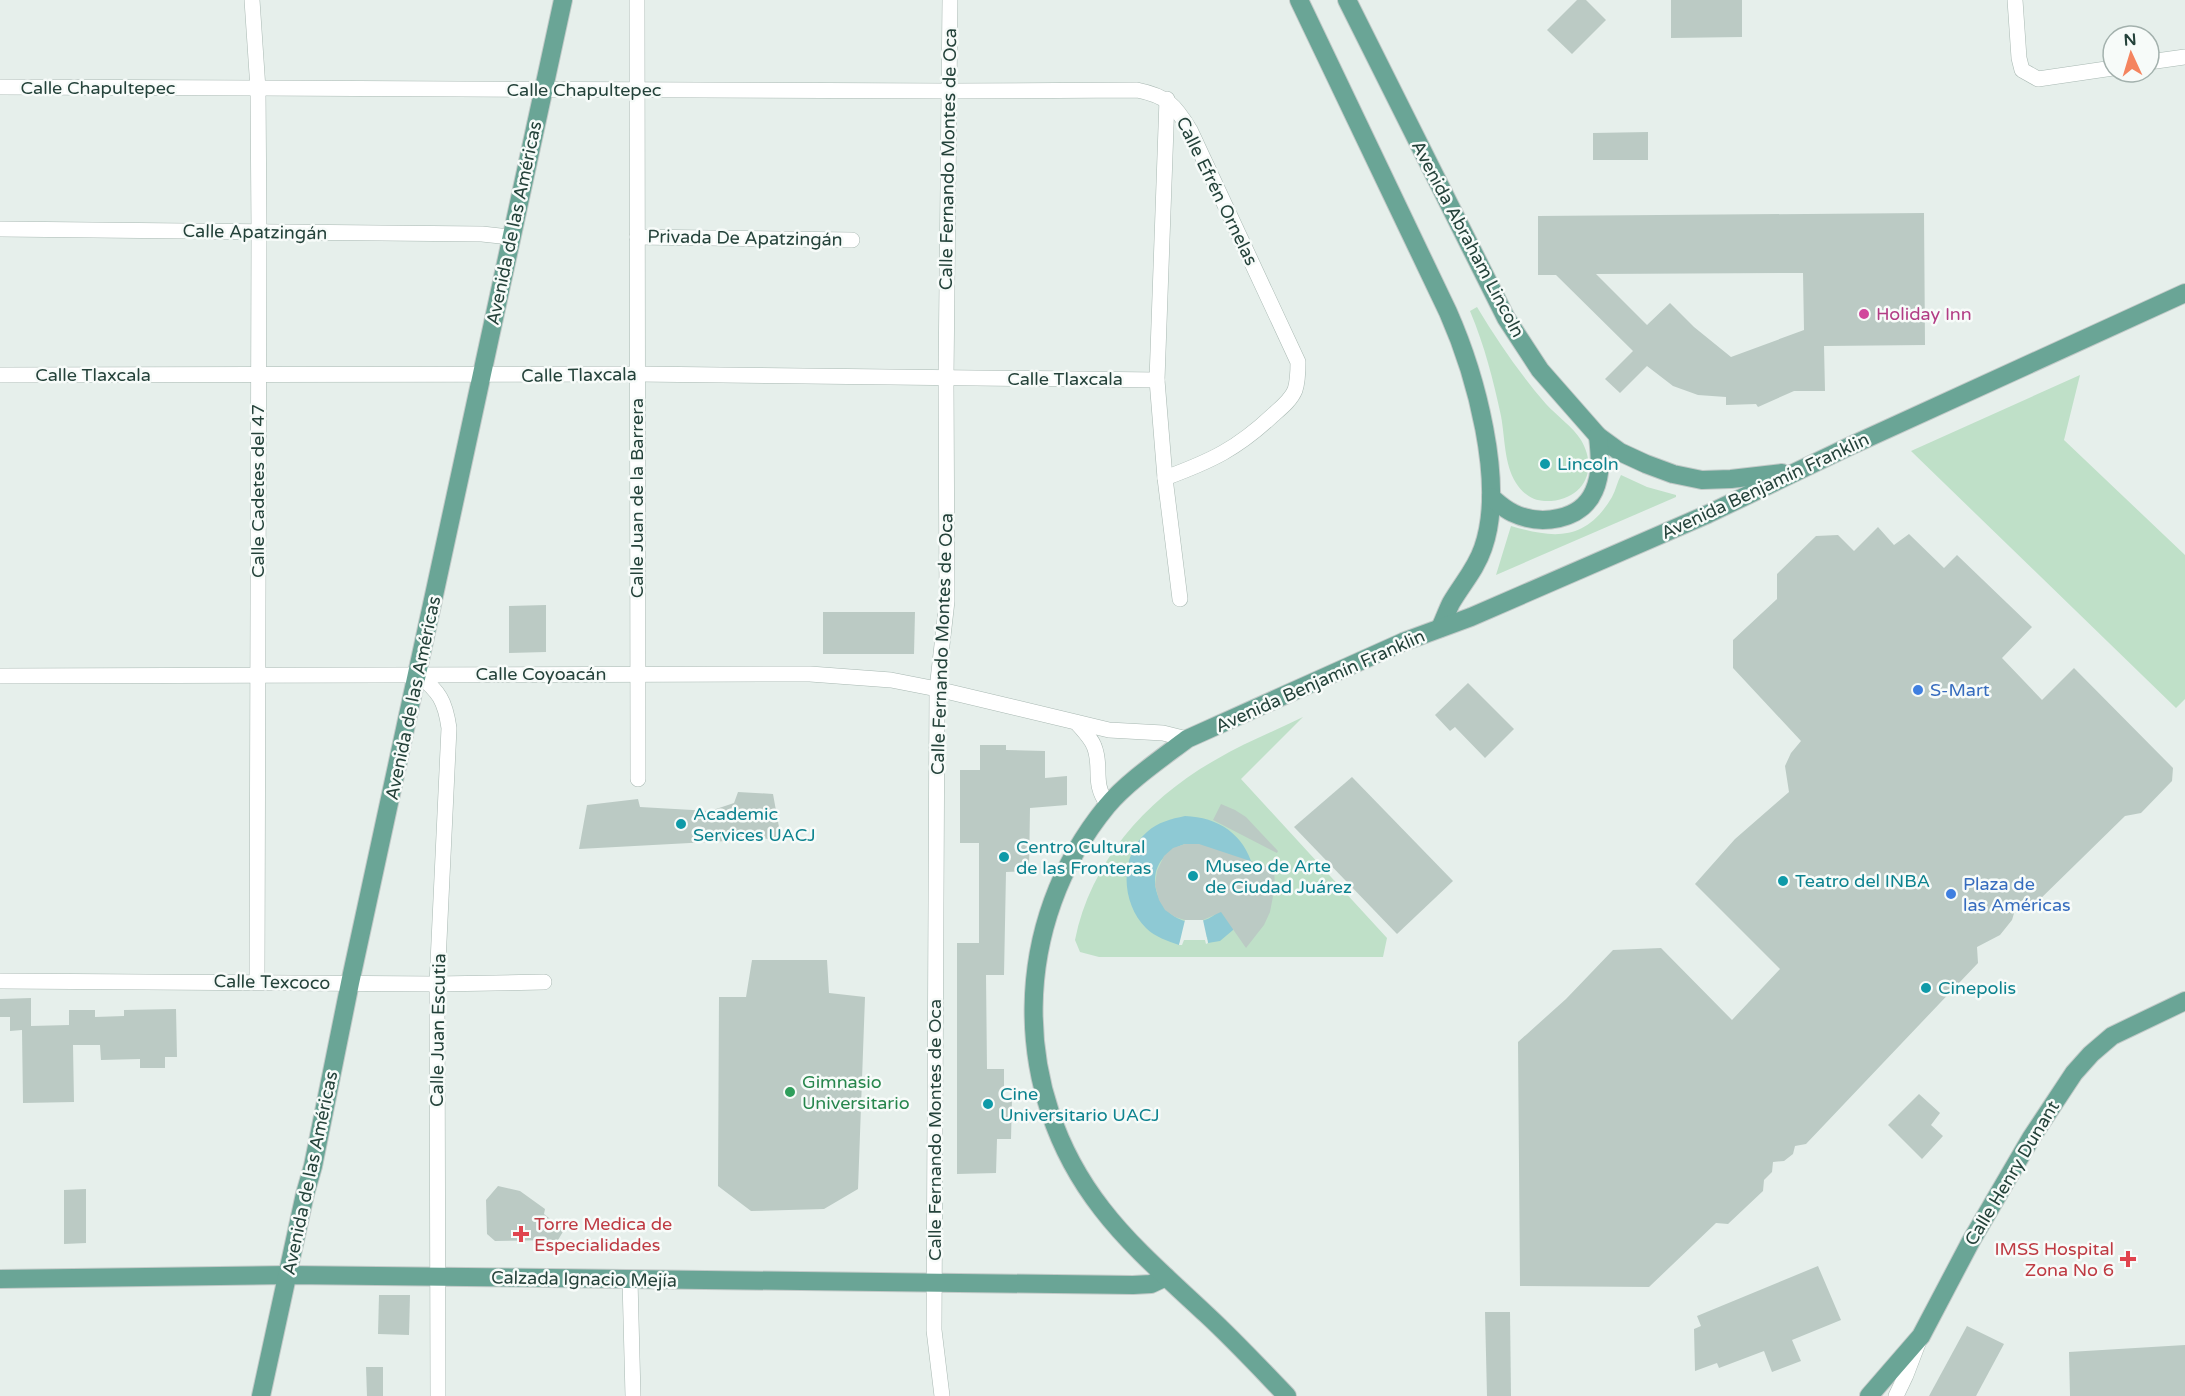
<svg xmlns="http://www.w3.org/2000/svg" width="2185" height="1396" font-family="'Varela Round',sans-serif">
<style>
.green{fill:#bfe0c8}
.water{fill:#8ec9d4;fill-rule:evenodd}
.pier{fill:#e6efeb}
.building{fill:#bbcac4;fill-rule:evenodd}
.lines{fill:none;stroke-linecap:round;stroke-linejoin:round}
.minor-casing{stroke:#a8b8b2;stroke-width:16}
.primary-casing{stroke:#c2cac8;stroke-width:20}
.minor{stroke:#fff;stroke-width:15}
.primary{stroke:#6aa596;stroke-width:18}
.hotel-dot{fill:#d1479c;stroke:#f7fbf9;stroke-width:2}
.culture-dot{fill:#0f9aa8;stroke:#f7fbf9;stroke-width:2}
.shop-dot{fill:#3f7fe0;stroke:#f7fbf9;stroke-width:2}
.leisure-dot{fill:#2e9e5b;stroke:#f7fbf9;stroke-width:2}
.health-dot{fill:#e0444e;stroke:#f7fbf9;stroke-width:2}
.labels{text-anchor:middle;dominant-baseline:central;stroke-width:5;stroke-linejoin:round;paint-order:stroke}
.street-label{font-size:18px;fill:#24423a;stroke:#f7fbf9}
.hotel-label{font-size:18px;fill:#b23c85;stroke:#f7fbf9;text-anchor:start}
.culture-label{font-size:18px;fill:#0d838f;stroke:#f7fbf9;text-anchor:start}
.shop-label{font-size:18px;fill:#366cbe;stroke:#f7fbf9;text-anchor:start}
.leisure-label{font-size:18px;fill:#27864d;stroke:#f7fbf9;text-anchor:start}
.health-label{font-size:18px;fill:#be3a42;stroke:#f7fbf9;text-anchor:start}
</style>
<rect width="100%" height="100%" fill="#e6efeb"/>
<g class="green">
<path d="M1477 307C1498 342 1520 374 1546 404 1557 416 1573 427 1581 440 1600 472 1581 502 1545 501 1533 501 1522 493 1516 483 1504 464 1505 437 1501 416 1493 379 1485 347 1470 311Z"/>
<path d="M2080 375 2064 440 2185 555V699L2176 708 1911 451Z"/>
<path d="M1621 475 1647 487 1676 495V497L1496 575 1511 526C1555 539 1586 541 1612 497 1616 490 1617 482 1621 475Z"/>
<path d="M1303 717 1241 779 1387 938 1383 957H1099L1080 952 1075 940C1091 861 1147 798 1217 759 1244 743 1275 731 1303 717Z"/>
</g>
<path class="water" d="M1185 816C1218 817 1244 834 1253 867L1233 930 1220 941 1208 943 1207 937H1182L1179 945C1168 941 1155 937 1146 928 1121 903 1119 856 1147 832 1158 822 1171 819 1185 816ZM1185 844H1199L1224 906C1178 959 1118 867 1185 844Z"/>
<path class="pier" d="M1185 920H1203L1208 943 1206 944 1205 940H1184L1182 945H1179Z"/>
<g class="building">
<path d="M1577 0H1586L1606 20 1572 54 1547 30Z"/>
<path d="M1671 0H1742V37L1671 38Z"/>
<path d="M1648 132V160H1593V133Z"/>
<path d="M1924 213 1925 345 1824 346 1825 391H1794L1758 407 1756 404 1726 405V397L1698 395 1673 386 1647 366 1620 393 1605 379 1633 351 1556 275H1538V216ZM1803 273 1804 330 1731 357 1694 327 1670 303 1647 325 1596 274Z"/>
<path d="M1878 527 1894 545 1909 534 1944 568 1957 555 2032 627 2002 658 2042 700 2074 668 2173 768 2172 781 2141 813 2125 816 2029 910H2015L2012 920 2000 935 1977 947 1978 963 1806 1144 1795 1146 1793 1154 1784 1161 1773 1162 1772 1172 1764 1180 1763 1191 1728 1224 1716 1223 1649 1287 1520 1286 1518 1042 1566 999 1613 950 1661 948 1732 1020 1780 969 1695 884 1735 839 1789 792 1785 766 1791 753 1801 741 1733 668V640L1777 599V574L1816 536 1838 535 1854 551Z"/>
<path d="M546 605V652L509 653V606Z"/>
<path d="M823 612H915L914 654H823Z"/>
<path d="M1468 683 1514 729 1485 758 1455 727 1450 731 1435 715Z"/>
<path d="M980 745H1006V750L1045 751V778L1067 776V805L1030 808 1029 871 1006 872 1004 975H986L987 1069H1004V1099H1012L1011 1139H997L996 1173 957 1174V943H979V843H960V770H980Z"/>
<path d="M1352 777 1453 881 1397 934 1294 827Z"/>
<path d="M738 792 773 794 781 838 579 849 587 805 638 799 640 807 710 811 734 803Z"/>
<path d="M1221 804 1235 810 1246 817 1278 851 1277 853 1213 820Z"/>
<path d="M1185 844H1199L1274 869 1275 886 1270 912 1264 925 1246 948 1221 912 1203 920H1185L1175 917 1165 910 1159 900 1155 885 1157 871 1164 856 1173 848Z"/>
<path d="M752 960H827L829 993 865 997 858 1189 824 1209 751 1211 718 1186 719 997H746Z"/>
<path d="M31 998V1026L69 1025V1010H95V1017L124 1016V1010L176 1009 177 1057H165V1068H140V1059L101 1060 100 1045H73L74 1102 23 1103 22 1030 10 1031V1017H0V999Z"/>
<path d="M1919 1094 1940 1113 1931 1125 1943 1136 1922 1159 1888 1125Z"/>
<path d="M498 1186 520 1191 545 1209 544 1214 564 1230 558 1240 495 1241 487 1234 486 1200Z"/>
<path d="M86 1189V1243L64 1244V1190Z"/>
<path d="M1818 1266 1841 1320 1792 1340 1801 1361 1772 1372 1764 1351 1719 1368 1717 1363 1695 1371 1694 1329 1701 1326 1697 1316Z"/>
<path d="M379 1295H410L409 1335 378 1334Z"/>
<path d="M1485 1312H1510L1511 1396H1487Z"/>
<path d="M1967 1326 2004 1344 1976 1396H1929Z"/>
<path d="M2185 1345V1396H2070L2069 1352Z"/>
<path d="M366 1367H383V1396H367Z"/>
</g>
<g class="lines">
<defs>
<g id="minor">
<path d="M252 0 258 89 259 232 257 981"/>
<path d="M637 0 638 779"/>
<path d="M2015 0 2019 58 2022 70 2038 79 2113 68"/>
<path d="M2149 62 2185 57"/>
<path d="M0 87 949 91 1137 90C1167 96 1175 105 1190 130L1298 362C1298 372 1298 381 1295 390 1291 400 1281 408 1273 415 1237 449 1211 461 1165 478"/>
<path d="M1167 99 1157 380 1165 478 1180 599"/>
<path d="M0 229 482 234 510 237"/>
<path d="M637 237 852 240"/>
<path d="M0 375 637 374 1157 380"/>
<path d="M418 674C439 692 445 700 449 728L437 984 438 1396"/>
<path d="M0 676 810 674 891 680 937 689 1109 730 1163 733 1187 739"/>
<path d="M1077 723C1083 730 1091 738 1094 746 1103 768 1091 782 1108 805"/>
<path d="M0 981 437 984 544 982"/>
<path d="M630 1280 633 1396"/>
<path d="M942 1396 934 1330 937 689 947 601 946 378 950 0"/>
<path d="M1896 1396 1906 1375 1919 1341"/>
</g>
<g id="primary">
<path d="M1299 0 1448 312C1475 373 1506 483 1483 548 1476 569 1462 584 1451 603 1447 611 1444 620 1440 628"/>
<path d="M1347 0 1506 318 1540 370 1598 436 1620 452 1646 464 1673 474 1702 480 1731 479 1782 473"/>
<path d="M1491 497C1498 503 1504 509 1513 513 1540 526 1581 521 1594 491 1602 473 1600 455 1598 436"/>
<path d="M0 1279 289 1275 1133 1285 1151 1284 1166 1277"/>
<path d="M261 1396 305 1194 313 1166 350 983 563 0"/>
<path d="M1287 1396C1261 1369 1235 1341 1207 1315 1171 1281 1132 1248 1102 1209 1009 1090 1011 923 1107 806 1127 782 1162 758 1187 739L1403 642 1471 617 1708 514 1848 447 2185 293"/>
<path d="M1869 1396 1921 1336 1971 1241 2031 1138 2074 1073 2091 1054 2112 1036 2185 1001"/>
</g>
</defs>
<use href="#minor" class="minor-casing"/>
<use href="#primary" class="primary-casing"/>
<use href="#minor" class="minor"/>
<use href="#primary" class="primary"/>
</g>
<circle class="hotel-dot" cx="1864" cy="314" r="6"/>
<g class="culture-dot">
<circle cx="1545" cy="464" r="6"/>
<circle cx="681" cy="824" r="6"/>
<circle cx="1004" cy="857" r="6"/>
<circle cx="1193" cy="876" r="6"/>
<circle cx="1783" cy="881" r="6"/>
<circle cx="1926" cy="988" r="6"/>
<circle cx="988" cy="1104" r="6"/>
</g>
<g class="shop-dot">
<circle cx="1918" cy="690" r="6"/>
<circle cx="1951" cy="894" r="6"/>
</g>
<circle class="leisure-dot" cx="790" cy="1092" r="6"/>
<g class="health-dot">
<path d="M518 1225h6v6h6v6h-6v6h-6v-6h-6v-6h6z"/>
<path d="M2125 1250h6v6h6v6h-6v6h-6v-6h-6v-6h6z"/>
</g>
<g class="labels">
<g class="street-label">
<text x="98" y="88">Calle Chapultepec</text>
<text x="584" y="90">Calle Chapultepec</text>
<text transform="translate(948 159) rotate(-89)">Calle Fernando Montes de Oca</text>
<text transform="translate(1217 191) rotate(64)">Calle Efrén Ornelas</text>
<text transform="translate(514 223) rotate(-78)">Avenida de las Américas</text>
<text transform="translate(255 232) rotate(1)">Calle Apatzingán</text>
<text transform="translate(745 238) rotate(1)">Privada De Apatzingán</text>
<text transform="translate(1468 239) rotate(62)">Avenida Abraham Lincoln</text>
<text x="93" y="375">Calle Tlaxcala</text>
<text transform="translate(579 375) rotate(-1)">Calle Tlaxcala</text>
<text x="1065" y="379">Calle Tlaxcala</text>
<text transform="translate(1765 486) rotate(-25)">Avenida Benjamín Franklin</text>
<text transform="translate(258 491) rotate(-90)">Calle Cadetes del 47</text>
<text transform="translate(637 498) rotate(-90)">Calle Juan de la Barrera</text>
<text transform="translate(942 644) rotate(-88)">Calle Fernando Montes de Oca</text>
<text x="541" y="674">Calle Coyoacán</text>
<text transform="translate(1320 681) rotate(-24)">Avenida Benjamín Franklin</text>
<text transform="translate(413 698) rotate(-78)">Avenida de las Américas</text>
<text transform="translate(272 982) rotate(1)">Calle Texcoco</text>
<text transform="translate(438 1030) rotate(-89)">Calle Juan Escutia</text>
<text transform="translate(935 1130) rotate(-90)">Calle Fernando Montes de Oca</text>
<text transform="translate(310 1173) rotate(-78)">Avenida de las Américas</text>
<text transform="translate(2012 1173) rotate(-59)">Calle Henry Dunant</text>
<text transform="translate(584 1279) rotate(1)">Calzada Ignacio Mejía</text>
</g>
<g class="hotel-label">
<text x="1876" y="314">Holiday Inn</text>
</g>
<g class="culture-label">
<text x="1557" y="464">Lincoln</text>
<text x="693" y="814">Academic<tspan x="693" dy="21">Services UACJ</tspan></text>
<text x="1016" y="847">Centro Cultural<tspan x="1016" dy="21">de las Fronteras</tspan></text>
<text x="1205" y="866">Museo de Arte<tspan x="1205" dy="21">de Ciudad Juárez</tspan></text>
<text x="1795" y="881">Teatro del INBA</text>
<text x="1938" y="988">Cinepolis</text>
<text x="1000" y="1094">Cine<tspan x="1000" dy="21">Universitario UACJ</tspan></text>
</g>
<g class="shop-label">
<text x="1930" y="690">S-Mart</text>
<text x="1963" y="884">Plaza de<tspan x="1963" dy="21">las Américas</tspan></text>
</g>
<g class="leisure-label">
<text x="802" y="1082">Gimnasio<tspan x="802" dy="21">Universitario</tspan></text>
</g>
<g class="health-label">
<text x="534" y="1224">Torre Medica de<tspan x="534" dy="21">Especialidades</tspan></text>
<text x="2114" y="1249" text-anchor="end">IMSS Hospital<tspan x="2114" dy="21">Zona No 6</tspan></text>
</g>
</g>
<g transform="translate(2131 54) rotate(356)"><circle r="28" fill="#f7fbf9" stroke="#a3b1ad" stroke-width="1.5"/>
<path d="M0-4.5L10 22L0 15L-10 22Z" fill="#f4845f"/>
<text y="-9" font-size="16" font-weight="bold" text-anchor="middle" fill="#24423a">N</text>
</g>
</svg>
